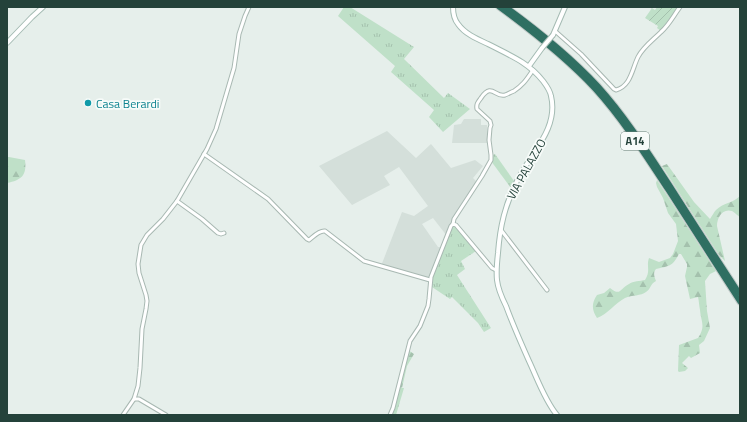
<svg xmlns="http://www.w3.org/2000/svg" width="747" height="422" font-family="'Titillium Web',sans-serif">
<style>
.built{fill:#d4dfda}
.grass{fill:url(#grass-tufts)}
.forest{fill:url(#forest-firs)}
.garden{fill:url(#garden-furrows)}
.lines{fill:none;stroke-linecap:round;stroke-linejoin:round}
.street-casing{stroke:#a8b8b2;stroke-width:5}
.secondary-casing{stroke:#a4bbb3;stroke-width:6}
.highway-casing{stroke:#c2cac8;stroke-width:7}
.street{stroke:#fff;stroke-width:3}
.secondary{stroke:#fff;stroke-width:4}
.highway{stroke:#2f6f62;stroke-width:5}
.secondary-bridge-casing{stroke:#a4bbb3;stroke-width:6;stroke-linecap:butt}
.secondary-bridge{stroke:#fff;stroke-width:4}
.culture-dot{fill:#0f9aa8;stroke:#f7fbf9;stroke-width:1.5}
.labels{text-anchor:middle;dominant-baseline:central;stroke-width:3.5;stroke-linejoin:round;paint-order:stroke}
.shield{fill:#f7fbf9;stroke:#637a73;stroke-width:1}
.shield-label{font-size:11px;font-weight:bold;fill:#24423a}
.culture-label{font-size:12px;fill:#0d838f;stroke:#f7fbf9;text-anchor:start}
.street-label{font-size:12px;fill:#24423a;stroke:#f7fbf9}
</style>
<defs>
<pattern id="grass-tufts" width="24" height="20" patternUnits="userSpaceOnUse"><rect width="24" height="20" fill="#bfe0c8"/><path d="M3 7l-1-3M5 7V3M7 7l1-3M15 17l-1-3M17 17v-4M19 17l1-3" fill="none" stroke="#a4c1ad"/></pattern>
<pattern id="forest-firs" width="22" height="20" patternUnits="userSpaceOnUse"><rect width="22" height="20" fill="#bfe0c8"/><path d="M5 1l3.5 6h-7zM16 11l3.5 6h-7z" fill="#a4c1ad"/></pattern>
<pattern id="garden-furrows" width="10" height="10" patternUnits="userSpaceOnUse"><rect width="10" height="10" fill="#bfe0c8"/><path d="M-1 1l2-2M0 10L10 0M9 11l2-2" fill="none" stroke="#a4c1ad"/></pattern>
</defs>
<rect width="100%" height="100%" fill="#e6efeb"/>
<g class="built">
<path d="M464 119H481V125H487V143H452L454 125 461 124Z"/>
<path d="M387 131 416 158 431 144 451 168 475 160 483 166 473 178 477 182 453 222 447 236 433 218 422 224 438 247H442L429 279 381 266 402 212 414 216 428 206 399 167 384 176 390 185 352 205 319 166Z"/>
</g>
<g class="grass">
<path d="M344 7H350L414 47 404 59 444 98 448 93 470 109 443 132 429 117 434 110 391 72 395 66 338 16Z"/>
<path d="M495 154 514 181 511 188 491 161 493 155Z"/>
<path d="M455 225 476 251 461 261 465 269 457 275 491 328 484 332 478 323 452 297 450 299 432 287V278L452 226Z"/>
</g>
<g class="forest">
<path d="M7 157H9L25 160C27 176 21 180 7 183Z"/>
<path d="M667 164 694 202 710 219C712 216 714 212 716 210 723 203 733 203 740 196V217C738 216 734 212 732 211 722 208 717 218 717 226L725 261 719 255 662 166Z"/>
<path d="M657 180 716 271 710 274 705 281 707 311 710 328 704 341 699 345 700 353 691 358 689 356 682 363 688 368 685 371 679 372 678 371 679 345 698 338C706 326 701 322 700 310 699 305 699 301 698 297L690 299 685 276 687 267V264L681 254H679C672 267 669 266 656 269 653 273 654 276 656 281 650 284 651 289 646 292 641 296 632 295 625 298 615 303 608 314 597 318 592 310 591 304 597 295L604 293 610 288C621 297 620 288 629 284 633 281 640 281 645 280 651 271 646 266 649 258L659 262 670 258 673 254 678 241 676 224 668 213 663 198 657 187 656 183Z"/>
<path d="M408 350 414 354 407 366 402 388H404L396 415H391Z"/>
</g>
<path class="garden" d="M657 7H679L661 31 657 28 658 26 645 18 652 8 655 10Z"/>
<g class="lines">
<defs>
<g id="street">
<path d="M555 31 581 54 614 89 616 90C631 86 632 69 638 57 643 47 653 40 661 32 669 25 674 15 680 7"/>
<path d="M204 154 268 199 307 239 309 240C313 237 319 230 325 231L364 261 430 280"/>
<path d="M177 201 202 219 218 233 221 234 224 233"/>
<path d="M453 224 454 219 482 176 491 160V155L489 140 490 128 491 125 490 121 477 109C476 104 478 102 481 98 492 82 495 98 505 95 508 94 511 92 514 91 524 84 526 80 533 70"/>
<path d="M501 230 547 290"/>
<path d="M134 399H139L166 415"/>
<path d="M123 415 134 399 138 386 140 368 142 329 146 309 147 301 146 295 139 273 138 264 141 245 147 235 163 219 177 201 207 149 216 129 234 68 239 34 245 16 249 7"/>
<path d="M390 415 393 408 410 341 420 326 428 306 429 299 431 277 451 226 453 224 456 225 492 268 496 270"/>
</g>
<g id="secondary">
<path d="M453 7C453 13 454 19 458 24 465 34 477 39 488 44 509 55 528 62 543 81 546 85 550 90 551 96 559 129 530 154 517 181 505 205 500 226 498 253 497 262 496 271 497 280 498 289 502 298 506 306 513 325 521 343 529 361 537 378 545 401 557 415"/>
<path d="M553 35 565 7"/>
<path d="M7 43 32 17 43 7"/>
<path d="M529 66 542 48"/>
</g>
<g id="highway">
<path d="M499 7C533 32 566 58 595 89 623 120 645 155 668 190 692 227 716 265 740 302"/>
<path d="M506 7C539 31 570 56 598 86 626 117 648 152 671 187 694 223 717 259 740 294"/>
</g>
</defs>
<use href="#street" class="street-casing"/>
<use href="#secondary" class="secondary-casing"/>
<use href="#highway" class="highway-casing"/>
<use href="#street" class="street"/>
<use href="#secondary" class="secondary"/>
<use href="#highway" class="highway"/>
<defs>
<path id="secondary-bridge" d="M542 48 553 35"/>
</defs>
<use href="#secondary-bridge" class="secondary-bridge-casing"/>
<use href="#secondary-bridge" class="secondary-bridge"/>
</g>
<circle class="culture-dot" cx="88" cy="103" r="4"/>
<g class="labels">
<rect class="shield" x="621" y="132" width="28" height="18" rx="3"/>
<g class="shield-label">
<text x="635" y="141">A14</text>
</g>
<g class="culture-label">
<text x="96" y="103">Casa Berardi</text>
</g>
<g class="street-label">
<text transform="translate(526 169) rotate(-61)">VIA PALAZZO</text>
</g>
</g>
<rect width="747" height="422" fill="none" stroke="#24423a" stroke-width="16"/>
</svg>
